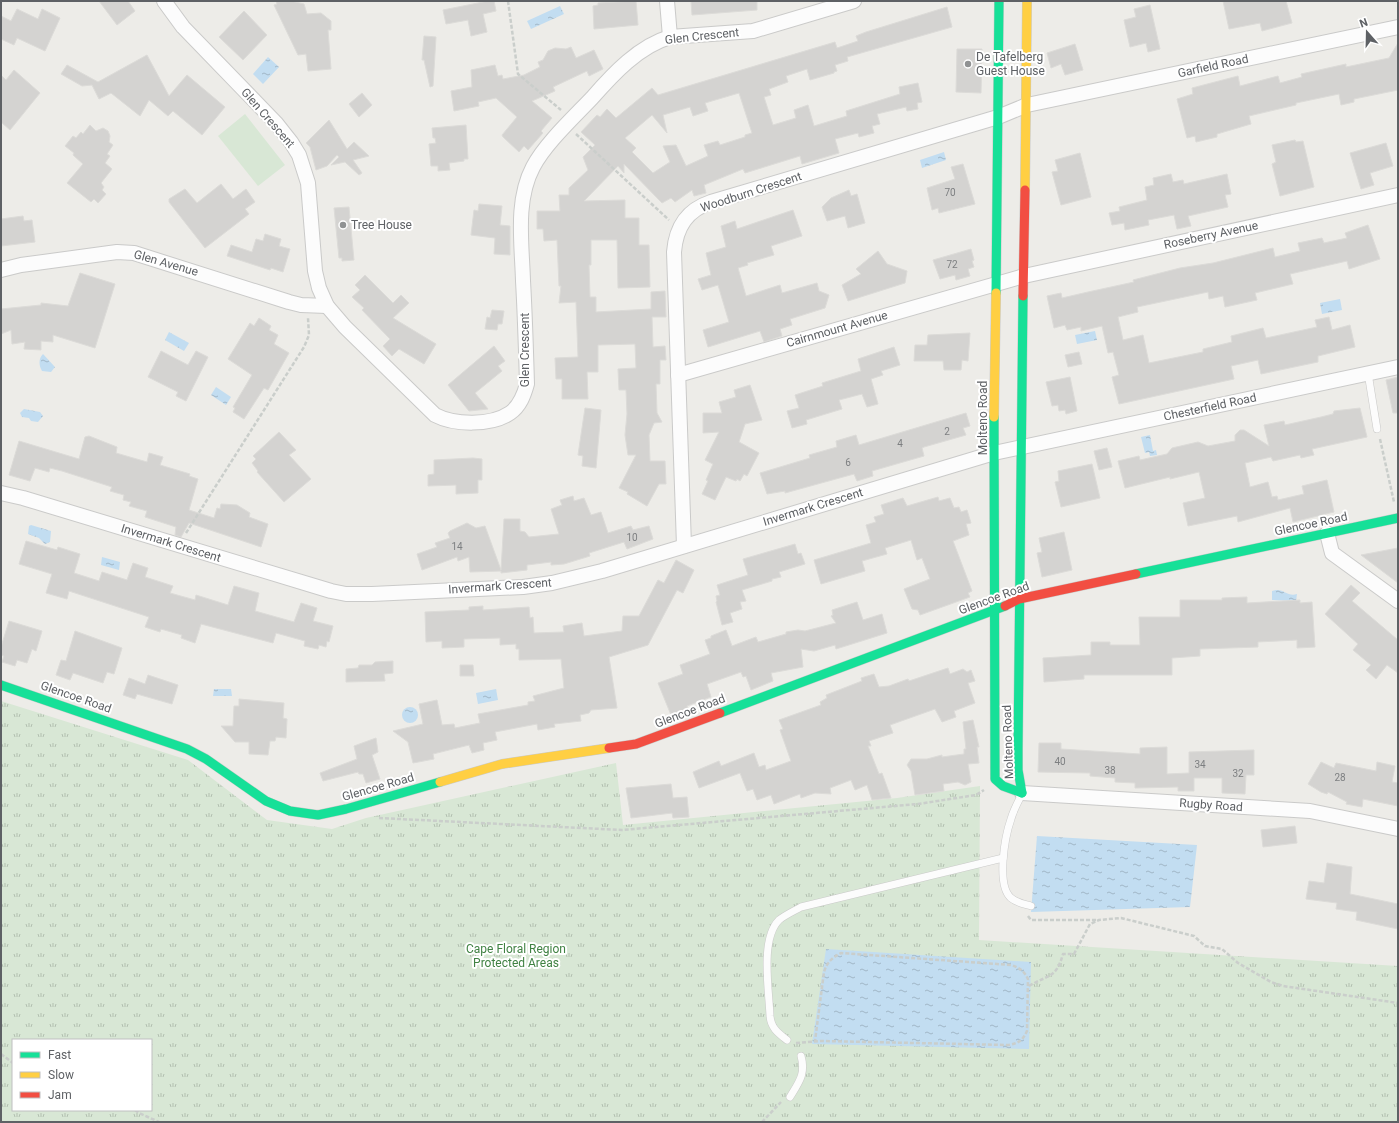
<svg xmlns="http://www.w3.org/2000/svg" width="1399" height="1123" font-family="Roboto,sans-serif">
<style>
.grass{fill:url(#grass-tufts);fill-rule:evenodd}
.garden{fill:#d8e7d5}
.water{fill:url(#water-ripples)}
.building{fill:#d4d3d1;stroke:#dcdbd8;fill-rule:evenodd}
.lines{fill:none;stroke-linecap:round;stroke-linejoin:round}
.lane-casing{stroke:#cacac9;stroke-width:8}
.street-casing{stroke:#cacac9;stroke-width:16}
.fast-casing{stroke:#cacac9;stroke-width:10}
.slow-casing{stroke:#cacac9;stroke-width:10}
.jam-casing{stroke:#cacac9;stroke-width:10}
.path{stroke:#cacecb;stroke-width:2.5;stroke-dasharray:4 2;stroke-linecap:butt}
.lane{stroke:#fcfcfc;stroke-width:7}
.street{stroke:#fcfcfc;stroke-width:14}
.fast{stroke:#16e098;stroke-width:9}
.slow{stroke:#ffcf43;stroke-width:9}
.jam{stroke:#f24e42;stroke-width:9}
.poi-dot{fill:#909293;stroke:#fff;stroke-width:1.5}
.labels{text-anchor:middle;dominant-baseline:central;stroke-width:4;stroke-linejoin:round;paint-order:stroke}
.number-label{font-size:10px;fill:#7d7f81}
.street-label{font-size:12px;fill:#5e6165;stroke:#fff}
.poi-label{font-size:12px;fill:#5e6165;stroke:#fff;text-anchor:start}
.park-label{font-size:12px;fill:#408243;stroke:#fff}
</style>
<defs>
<pattern id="grass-tufts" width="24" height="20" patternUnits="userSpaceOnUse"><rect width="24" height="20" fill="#d8e7d5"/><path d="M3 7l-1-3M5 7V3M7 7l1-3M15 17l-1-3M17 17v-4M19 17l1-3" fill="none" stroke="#b2bfb0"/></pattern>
<pattern id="water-ripples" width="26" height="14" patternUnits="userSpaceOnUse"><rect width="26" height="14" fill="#c2ddf1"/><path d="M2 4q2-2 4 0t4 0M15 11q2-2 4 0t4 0" fill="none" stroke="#a1b7c7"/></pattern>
</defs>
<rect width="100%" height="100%" fill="#edece8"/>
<path class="grass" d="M1 701 188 760 267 820 332 829 366 818 616 763 623 825 897 798 980 786 979 940 1398 966V1122H1ZM13 1040H151V1110H13Z"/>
<path class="garden" d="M245 114 285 165 258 186 218 136Z"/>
<g class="water">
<path d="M560 6 564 14 531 29 527 21Z"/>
<path d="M268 57 279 67 263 84 253 74Z"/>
<path d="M944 152 946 160 922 168 920 160Z"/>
<path d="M1340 299 1342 310 1322 314 1320 303Z"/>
<path d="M1095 331 1097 340 1077 344 1075 335Z"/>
<path d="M169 332 189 343 184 351 165 340Z"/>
<path d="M43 354 55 367 51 372 42 371C39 366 38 359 43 354Z"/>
<path d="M216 387 231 397 226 405 211 395Z"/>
<path d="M24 409 40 412 43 416 38 422 31 421 29 418 22 417 20 413Z"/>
<path d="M1150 435 1153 451 1156 450 1157 455 1150 456 1149 452 1145 453 1141 437Z"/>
<path d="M31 525 51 531 50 542 45 544 39 538 28 534 29 526Z"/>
<path d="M102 557 120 562 119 570 101 565Z"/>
<path d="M1276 590C1284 589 1288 597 1297 594L1296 601 1272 600V591Z"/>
<path d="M214 689H231L232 696H213Z"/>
<path d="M496 689 498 700 478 704 476 693Z"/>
<circle cx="410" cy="715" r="8"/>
<path d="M1037 836 1197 845 1190 907 1031 912Z"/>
<path d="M826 949 1031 962 1029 1049 812 1044Z"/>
</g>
<g class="building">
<path d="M99 1H128L135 11 117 25Z"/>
<path d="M276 1H291L304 4 307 14 321 13 331 21V30H328L331 69 308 71 306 54 298 55 274 5 277 4Z"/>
<path d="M488 1H494L496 11 483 14 487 32 471 36 468 20 446 24 443 10Z"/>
<path d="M636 1 638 25 594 29 593 6 598 5V3Z"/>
<path d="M691 1H757V10L692 15Z"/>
<path d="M1223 1H1286L1292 23 1262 31 1260 23 1229 29Z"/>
<path d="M1150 5 1160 49 1148 52 1146 43 1130 47 1124 20 1136 17 1134 9Z"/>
<path d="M947 7 952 27 847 57 848 61 835 65 837 71 834 72V73L810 80 807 69 786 76 788 82 769 89 771 95 764 97 773 125 796 118 794 110 808 105 814 126 847 116 846 111 900 94 899 87 918 83 922 102 917 103 918 109 907 111 906 107 877 114 880 124 872 126 874 133 859 137 858 133 835 139 839 153 802 164 800 156 745 173 743 169 704 185 706 193 694 196 692 190 675 202 671 198 662 203 624 164V173L618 166 584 201 625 200V218H639V245H649L650 287 618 288 617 240H591V265H589L590 297H596V312L651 309V292L665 291 666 317H652L653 347 665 346 666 360H660V384H656L657 413 662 422 654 423 649 435 650 461H665L666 484H659L647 506 627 494 628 492 619 488 636 455H628L625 435 627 414 626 390H619L618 369 636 368 635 344 598 345V372H587L588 399H562V379H556L555 358 578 357 576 302 559 303 561 286H559L557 240 544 241 543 229H537V211H560L559 195H569V188L588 170 583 157 595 145 581 132 597 115 600 117 607 109 616 118 652 88 658 95 835 42 837 48 858 41 856 36 866 32ZM739 93 752 133 745 135V137L720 145 718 141 704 145 708 156 686 166 676 145 663 146 670 162 653 173 632 152 636 148 625 138 652 115 667 133 663 115 690 107 693 116 708 111 705 103Z"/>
<path d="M17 9 38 19 42 9 60 18 45 51 17 38 14 45 1 39V16L11 21Z"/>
<path d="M244 11 267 35 243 60 219 37Z"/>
<path d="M424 36 436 37 433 86 430 87 424 60H422Z"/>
<path d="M1398 43V90L1354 99V102L1341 105 1339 94 1296 103V105L1249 116 1251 124 1217 134V137L1196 142 1195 136 1187 138 1177 99 1193 94 1192 88 1238 76 1240 86 1278 76 1280 83 1302 77 1301 74 1346 64V67L1389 58Z"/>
<path d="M1075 44 1083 70 1065 75 1061 64 1051 68 1047 53Z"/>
<path d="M571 47 576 58 594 50 603 69 589 76 587 71 553 87 555 91 532 101 552 118 541 131 543 133 528 150 524 146 519 152 503 137 502 135 517 117 496 98 478 102 479 106 454 111 451 91 472 87 471 70 495 65 498 76 502 75 503 79 524 75 540 67 538 62 543 60 548 51 555 48 566 49Z"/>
<path d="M957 49H982L981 93 956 92Z"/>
<path d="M147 55 169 96 187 75 225 107 202 135 173 111 168 116 149 100 140 116 111 93 99 99 92 85 82 86 61 74 67 65 98 82Z"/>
<path d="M14 70 40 93 10 130 1 122V75L6 80Z"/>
<path d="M362 93 372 105 359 117 349 104Z"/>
<path d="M329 120 347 149 354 142 369 156 353 160 362 173 359 175 345 162 331 165 339 157 337 155 327 166 316 170 310 147 306 143Z"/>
<path d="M90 125 96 131 103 128 108 131 110 136 109 142 113 145 107 154 110 156 105 163 112 169 101 183 104 187 102 190 106 194 98 203 94 199 91 202 67 183 83 164 73 155 74 153 65 146 73 136 76 138 81 132 83 134Z"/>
<path d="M466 125 468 159H464V161L449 163 450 170 438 171V166H431L429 144 436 143 435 138H433L432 128Z"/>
<path d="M1295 140 1296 142 1303 141 1314 187 1280 196 1272 164 1276 162 1272 145Z"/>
<path d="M1386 143 1393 166 1370 173 1374 185 1361 189 1350 153Z"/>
<path d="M1080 153 1091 197 1061 205 1052 172 1058 171 1055 160Z"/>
<path d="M963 164 975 204 939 213 938 208 932 210 927 188 955 179 951 167Z"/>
<path d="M1171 174 1173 182 1183 180 1184 184 1227 174 1231 194 1225 195 1228 207 1188 216 1191 226 1177 229 1174 215 1148 220 1149 225 1125 230 1124 223 1112 225 1109 213 1120 211 1119 207 1147 200 1145 187 1154 185 1153 178Z"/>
<path d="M221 184 233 199 246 189 255 202 245 209 249 214 205 248 169 202V199L185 189 197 203Z"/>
<path d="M849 190 851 196 857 194 865 223 848 228 845 216 827 221 822 207 831 198Z"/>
<path d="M479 204 502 206 500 225 510 226V255L494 254 495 238 471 235 474 210 478 211Z"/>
<path d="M349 207 354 260 342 261V258H339L334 208Z"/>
<path d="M793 210 802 236 771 246 774 255 747 263 748 265 738 268 746 296 780 285 782 293 817 283 819 291 829 295 825 308 790 319 792 325 780 329 782 336 764 342 760 331 708 347 703 330 729 322 718 285 702 290 698 279 711 275 706 253 726 247 721 226 735 221 737 229Z"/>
<path d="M23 216 24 221 32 220 35 242 1 246V219Z"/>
<path d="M1368 225 1380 259 1349 269 1347 261 1290 274 1293 284 1255 293 1257 300 1225 307 1223 296 1209 299 1208 292 1137 307 1138 312 1118 317 1123 340 1143 335 1149 363 1203 352V349L1232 342 1231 336 1263 328 1266 338 1317 327 1315 320 1329 317 1332 330 1350 325 1355 347 1318 356V362L1261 374 1258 360 1231 366 1234 379 1119 404 1112 377 1119 375 1113 352 1108 353 1102 326 1081 331V327L1067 330 1065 325 1054 328 1047 296 1061 293 1062 298 1088 292 1134 282 1133 280 1180 268 1213 263 1273 248 1275 257 1300 251 1298 243 1322 238 1324 243 1347 238 1345 233Z"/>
<path d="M265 234 281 239 279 246 290 249 283 272 271 268 270 270 227 256 231 245 252 252 256 239 263 241Z"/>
<path d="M971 249 974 260 972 261 974 267 968 269 970 276 956 280 955 275 940 279 933 260Z"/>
<path d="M878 251 887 264 907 271 905 283 848 301 842 285 861 274 856 269Z"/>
<path d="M80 273 115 284 95 348 53 335V342L41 341V350L24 349 25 342 12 344 11 330 1 334V309L41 305V303L68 306Z"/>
<path d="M365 275 393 303 401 295 409 303 393 318 436 344 424 364 399 349 392 356 383 346 390 339 362 310 364 308 352 297 360 290 355 285Z"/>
<path d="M492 310 504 311 502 324H498L497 330 485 329 487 317 490 318Z"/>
<path d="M259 318 271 326 269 330 278 335 274 344 289 353 268 390 264 388 244 419 233 412 235 408 233 407 252 375 228 359 250 323 254 326Z"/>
<path d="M970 333 968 361 962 360 961 370H944L943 361H914L915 345H927L928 335Z"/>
<path d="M494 346 505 361 498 366 502 371 475 393 488 409 469 411 448 385Z"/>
<path d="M894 347 900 365 881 371 883 375 871 379 878 404 867 407 862 394 839 400 842 409 806 420 807 424 792 428 787 411 799 408 795 395 823 386 822 383 861 371 858 359Z"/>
<path d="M161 351 188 365 196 351 208 357 186 401 176 396 178 392 148 377Z"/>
<path d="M1079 352 1082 364 1068 367 1065 355Z"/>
<path d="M1070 377 1077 411 1066 414 1065 410 1059 411 1058 405 1052 406 1046 382Z"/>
<path d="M1398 377V413H1393L1386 380Z"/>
<path d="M750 385 762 420 745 424 739 442 759 453 747 476 744 474 740 481 737 479 736 481 726 477 715 500 702 494 708 481 706 480 713 464 705 460 719 432 703 433V413H722L719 402 736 397 734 390Z"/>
<path d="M585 408 601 410 596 468 582 466 583 456 578 455Z"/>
<path d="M1360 408 1367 437 1312 449 1314 455 1301 458 1300 455 1273 461 1271 457 1245 463 1250 487 1268 482 1272 497 1277 496 1278 500 1304 494 1302 486 1327 480 1334 512 1293 522 1290 508 1238 522 1237 516 1188 526 1183 503 1205 498 1199 472 1170 479V477L1125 488 1118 461 1139 456 1140 460 1167 454 1172 448 1198 442 1208 446 1235 441V435L1240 430H1244L1269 446 1264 425 1284 421 1285 425 1321 417 1333 414 1334 411Z"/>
<path d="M966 413 970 426 963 428 966 435 924 447 922 448 924 456 872 471 873 476 857 481 854 474 785 493V491L767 494 760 473 810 458 809 455 837 447 836 441 856 435 859 445Z"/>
<path d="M279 432 296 450 289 455 311 479 284 502 257 472 258 471 252 463 256 459 253 456Z"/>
<path d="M89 436 117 447 116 453 147 462 149 453 163 457 160 465 190 474 189 476 198 479 189 510 214 518 217 508 220 509 221 504 237 505 250 513 249 517 268 524 261 547 189 523 181 537 175 535 176 527 145 517 147 511 129 506 131 502 123 500 124 495 110 491 112 487 62 471 50 468 49 472 35 468 30 481 9 475 19 441 79 459 85 437Z"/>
<path d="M1107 448 1112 467 1099 470 1094 451Z"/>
<path d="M473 458 482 459V480H478V493L456 494V485L428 486V475L434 474V460Z"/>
<path d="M1092 464 1100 498 1061 507 1055 482 1059 481 1058 471Z"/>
<path d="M573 496 574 501 584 498 591 515 601 512 608 533 631 526 633 530 649 526 653 539 627 549 624 542 589 553 590 556 564 564 551 565V562L527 565V570L501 573V571L470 572 469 557 458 561 457 557 422 570 417 554 437 547 435 543 450 538 448 533 450 531 467 523 476 528 485 526 501 570 504 519H520V531L525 532 529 537 559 534 551 509 562 505 560 500Z"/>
<path d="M938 497 939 501 950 498 954 508 959 507 961 512 967 510 971 523 966 524 969 535 953 541 972 591 968 593 970 597 920 615 918 610 912 609 904 589 930 579 922 558 917 560 911 540 885 548 887 554 862 561 865 571 821 584 814 560 871 543 866 525 876 522 874 517 884 514 881 505 903 498 907 506Z"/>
<path d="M1064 532 1072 570 1042 577 1037 553 1042 552 1039 538Z"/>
<path d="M26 541 57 550 58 547 80 554 74 573 99 581 102 572 127 580 133 563 148 568 145 577 173 586 170 593 195 600 196 595 228 605 234 586 259 593 255 611 294 622 301 603 317 608 313 621 333 626 329 642 327 641 326 647 319 645 318 649 304 646 305 641 276 633 273 643 201 624 195 643 181 638 182 635 161 629 160 632 145 627 149 617 69 591 67 599 46 593 52 574 19 564Z"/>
<path d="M795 544 798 554 801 553 805 564 779 572 781 577 772 579V581L742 590 746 601 740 602 742 609 730 613 733 622 722 625 716 602 717 601 716 596 720 595 717 585 748 575 743 559Z"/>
<path d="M1398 548V583L1361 555Z"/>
<path d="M676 560 694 570 683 593 677 590 648 645 609 657 617 708 591 710 589 713 580 715 581 721 554 724 555 727 538 730 537 724 495 732 497 740 483 743 484 750 472 753 469 745 433 754 434 759 413 763 408 742 393 731 423 724 419 704 437 700 442 725 454 724 455 728 480 723 478 714 528 705V702L535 701 533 696 564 688 561 659 519 660V649H516V644L500 645V638L464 639V647L442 648V641L426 642 425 612 469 610V607L483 606V610L529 607 530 618 533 617 534 633 564 632 563 626 582 623 584 636 622 631 623 616H639L658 580 664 583Z"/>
<path d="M1351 585 1360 593 1352 601 1398 640V673L1387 665 1376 679 1366 670 1371 665 1353 650 1358 644 1325 614Z"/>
<path d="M1247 597V603L1300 600V603L1312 602 1315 647 1297 648V640L1258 642V647L1200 649V656L1172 658V675H1084V679L1044 682 1043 658 1091 655V642H1110V645H1140L1139 617H1180V600H1222V598Z"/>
<path d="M857 602 863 620 882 614 887 633 836 649 835 645 814 651 801 649 803 667 771 673 773 681 751 690 746 676 743 677 741 672 707 684 711 697 687 706 688 709 671 715 658 683 683 674 680 665 710 654 705 640 711 638V636L726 630 732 646 756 637 758 642 786 634V632L798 630 805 631 836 623 831 616 833 615 832 610Z"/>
<path d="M9 621 42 631 36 651 32 649 27 663 17 660 15 666 2 662 4 656 1 655V647Z"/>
<path d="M75 631 122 648 114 674 107 672 103 683 73 673 70 680 56 675 61 660 66 661Z"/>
<path d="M393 661V673L384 674 385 681 346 682V669L358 668 359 665H372L375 662Z"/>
<path d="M460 665H473L474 676H460Z"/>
<path d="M948 668 950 674 963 669 967 672 971 670 975 681 968 683 975 703 954 711 956 717 942 722 935 709 890 725 893 733 869 741 871 746H868L879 774 882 773 891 798 872 800 867 785 855 790 851 780 830 788 831 794 815 793 801 798 800 794 774 804 771 795 757 800 753 789 747 791 740 773 699 788 693 772 719 761 721 766 754 753 759 767 765 765 766 770 791 761 780 730 783 729 779 720 821 705 820 702 827 698 826 695 862 681 861 678 874 674 879 687 889 686 908 679 909 681Z"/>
<path d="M148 675 178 685 172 704 137 694 135 699 123 695 129 678 145 684Z"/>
<path d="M239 699 284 703 283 718 287 719 286 738 276 737 275 741H270L268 755 249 754V742H235L221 726H233L234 706H239Z"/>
<path d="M973 720 979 747H977L979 763 968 764 971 782 965 785 958 782 943 784 944 791 915 795 911 771 907 765 911 759H927L942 755V757L964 754V749H966L963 722Z"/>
<path d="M376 738 378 752 372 755 380 779 366 783 363 774H359L358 772 323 781 320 773 357 759 354 746Z"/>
<path d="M1039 743H1061V749L1140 754V748L1167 747V774L1189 773V752L1254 750V775H1246L1245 794 1222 793V778H1194V791H1178V787L1135 788V783L1115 782V778L1090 776V773L1038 772Z"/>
<path d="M1321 762 1334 768 1336 763 1376 771 1377 762 1395 766 1392 782 1398 783V806L1363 799 1362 807 1346 804 1347 802 1328 792 1327 794 1321 792 1308 784Z"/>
<path d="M671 784 673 798 687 797 689 817 673 818 672 813 631 818 626 788Z"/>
<path d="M1295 826 1297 843 1263 847 1261 830Z"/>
<path d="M1327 863 1352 867 1350 894 1398 904V929L1356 920 1357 912 1336 909 1337 903 1306 899 1309 881 1324 883Z"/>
</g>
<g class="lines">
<defs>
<g id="lane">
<path d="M1368 373 1377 429"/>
<path d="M1022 794C1018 802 1013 811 1011 819 1005 836 996 885 1011 898 1017 903 1024 904 1031 906"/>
<path d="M787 1040C778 1033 771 1028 770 1016 769 990 760 939 779 920 785 915 794 911 801 907L1003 858"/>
<path d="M790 1097C799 1082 806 1074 801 1056"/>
</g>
<g id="street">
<path d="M164 1 183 27 276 123 291 142 299 155 308 183 315 271 319 288 327 306 345 327 435 415C454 425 491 426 510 413 520 406 524 395 527 384 526 350 525 315 523 281 522 244 515 201 533 167 545 144 573 118 592 98 613 74 639 46 670 37L753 31 854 1"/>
<path d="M667 1 670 37"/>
<path d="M1 270 21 265 117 252 134 253 289 302 301 305 327 306"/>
<path d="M678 375 1024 276 1398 195"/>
<path d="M1 493 23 498 331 591 346 594H372L523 587 552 583 602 571 994 453 1398 367"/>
<path d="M1327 533 1332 553 1398 601"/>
<path d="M684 546 674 252C676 227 687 210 711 202L998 117 1027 105 1398 27"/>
<path d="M1022 793 1310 811 1398 829"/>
</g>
<g id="fast">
<path d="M996 293 999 1"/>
<path d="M994 417 995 779 1003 786 1022 793"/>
<path d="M1136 574 1398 518"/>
<path d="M1 685 187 749 206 759 266 801 290 811 318 815 346 809 440 782"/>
<path d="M720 713 1005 606"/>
<path d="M1022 793 1018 770V749L1023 296"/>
</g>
<g id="slow">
<path d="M1025 190 1027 1"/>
<path d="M994 417 996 293"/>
<path d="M440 782 502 764 609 748"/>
</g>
<g id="jam">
<path d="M1023 296 1025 190"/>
<path d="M1005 606 1019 599 1136 574"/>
<path d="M609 748 636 744 720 713"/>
</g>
</defs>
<use href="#lane" class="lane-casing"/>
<use href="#street" class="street-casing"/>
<use href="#fast" class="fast-casing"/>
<use href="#slow" class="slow-casing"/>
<use href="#jam" class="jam-casing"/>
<g class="path">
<path d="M508 1 518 74 561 110"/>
<path d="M576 134 669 220"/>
<path d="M1380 439 1394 502"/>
<path d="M186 533 304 347 309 335 308 318"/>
<path d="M379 818 622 830 918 804 976 795 984 790"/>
<path d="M1028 916 1031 920H1097"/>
<path d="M1029 986C1049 974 1056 979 1063 954H1074L1090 924 1099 920 1121 918 1194 936 1205 946 1222 949 1238 963 1271 982 1283 986 1398 1003"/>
<path d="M796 1043 821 1041 1009 1045C1019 1043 1023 1040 1027 1031L1028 979C1024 971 1020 968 1011 965L841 953C832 958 827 962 824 972L815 1041"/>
<path d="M1 1054 13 1063"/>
<path d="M135 1110 139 1113 159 1122"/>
<path d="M762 1122 781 1102"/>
</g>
<use href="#lane" class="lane"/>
<use href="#street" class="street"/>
<use href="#fast" class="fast"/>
<use href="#slow" class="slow"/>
<use href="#jam" class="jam"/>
</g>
<g class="poi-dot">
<circle cx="968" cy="64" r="4"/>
<circle cx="343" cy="225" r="4"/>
</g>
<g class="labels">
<g class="number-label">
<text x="950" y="192">70</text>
<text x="952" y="264">72</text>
<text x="947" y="431">2</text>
<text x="900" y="443">4</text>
<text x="848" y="462">6</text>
<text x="632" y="537">10</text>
<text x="457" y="546">14</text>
<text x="1060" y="761">40</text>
<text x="1200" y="764">34</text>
<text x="1110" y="770">38</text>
<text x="1238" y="773">32</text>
<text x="1340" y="777">28</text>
</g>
<g class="street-label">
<text transform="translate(702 36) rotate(-6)">Glen Crescent</text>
<text transform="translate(1213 66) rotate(-12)">Garfield Road</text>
<text transform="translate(268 118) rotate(49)">Glen Crescent</text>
<text transform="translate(751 192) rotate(-18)">Woodburn Crescent</text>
<text transform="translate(1211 235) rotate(-12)">Roseberry Avenue</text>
<text transform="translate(166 263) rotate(16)">Glen Avenue</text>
<text transform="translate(837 329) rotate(-16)">Cairnmount Avenue</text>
<text transform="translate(525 350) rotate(-90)">Glen Crescent</text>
<text transform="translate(1210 407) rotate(-12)">Chesterfield Road</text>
<text transform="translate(983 418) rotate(-90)">Molteno Road</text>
<text transform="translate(813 507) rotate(-17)">Invermark Crescent</text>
<text transform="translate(1311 524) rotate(-12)">Glencoe Road</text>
<text transform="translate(171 543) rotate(17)">Invermark Crescent</text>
<text transform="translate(500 586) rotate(-4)">Invermark Crescent</text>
<text transform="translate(994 598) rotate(-20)">Glencoe Road</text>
<text transform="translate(76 697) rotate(19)">Glencoe Road</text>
<text transform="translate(690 711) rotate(-21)">Glencoe Road</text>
<text transform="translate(1008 742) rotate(-92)">Molteno Road</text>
<text transform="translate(378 787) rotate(-16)">Glencoe Road</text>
<text transform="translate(1211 805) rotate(4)">Rugby Road</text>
</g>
<g class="poi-label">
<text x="976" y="57">De Tafelberg<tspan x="976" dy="14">Guest House</tspan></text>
<text x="351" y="225">Tree House</text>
</g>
<g class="park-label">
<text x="516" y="949">Cape Floral Region<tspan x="516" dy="14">Protected Areas</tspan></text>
</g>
</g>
<rect width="1399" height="1123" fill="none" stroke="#5e6165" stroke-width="4"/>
<rect x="12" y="1039" width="140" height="72" fill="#ffffff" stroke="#bfc0c1"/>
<rect x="20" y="1052" width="20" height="6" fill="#16e098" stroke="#bfc0c1"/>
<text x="48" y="1059" font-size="12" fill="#5e6165">Fast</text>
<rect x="20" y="1072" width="20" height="6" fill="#ffcf43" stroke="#bfc0c1"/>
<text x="48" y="1079" font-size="12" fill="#5e6165">Slow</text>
<rect x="20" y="1092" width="20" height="6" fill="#f24e42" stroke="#bfc0c1"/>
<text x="48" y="1099" font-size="12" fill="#5e6165">Jam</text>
<g transform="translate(1367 32) rotate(340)" stroke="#ffffff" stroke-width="3" paint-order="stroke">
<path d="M0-3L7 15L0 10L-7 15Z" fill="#5e6165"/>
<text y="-6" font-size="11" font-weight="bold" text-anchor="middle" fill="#5e6165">N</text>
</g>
</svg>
